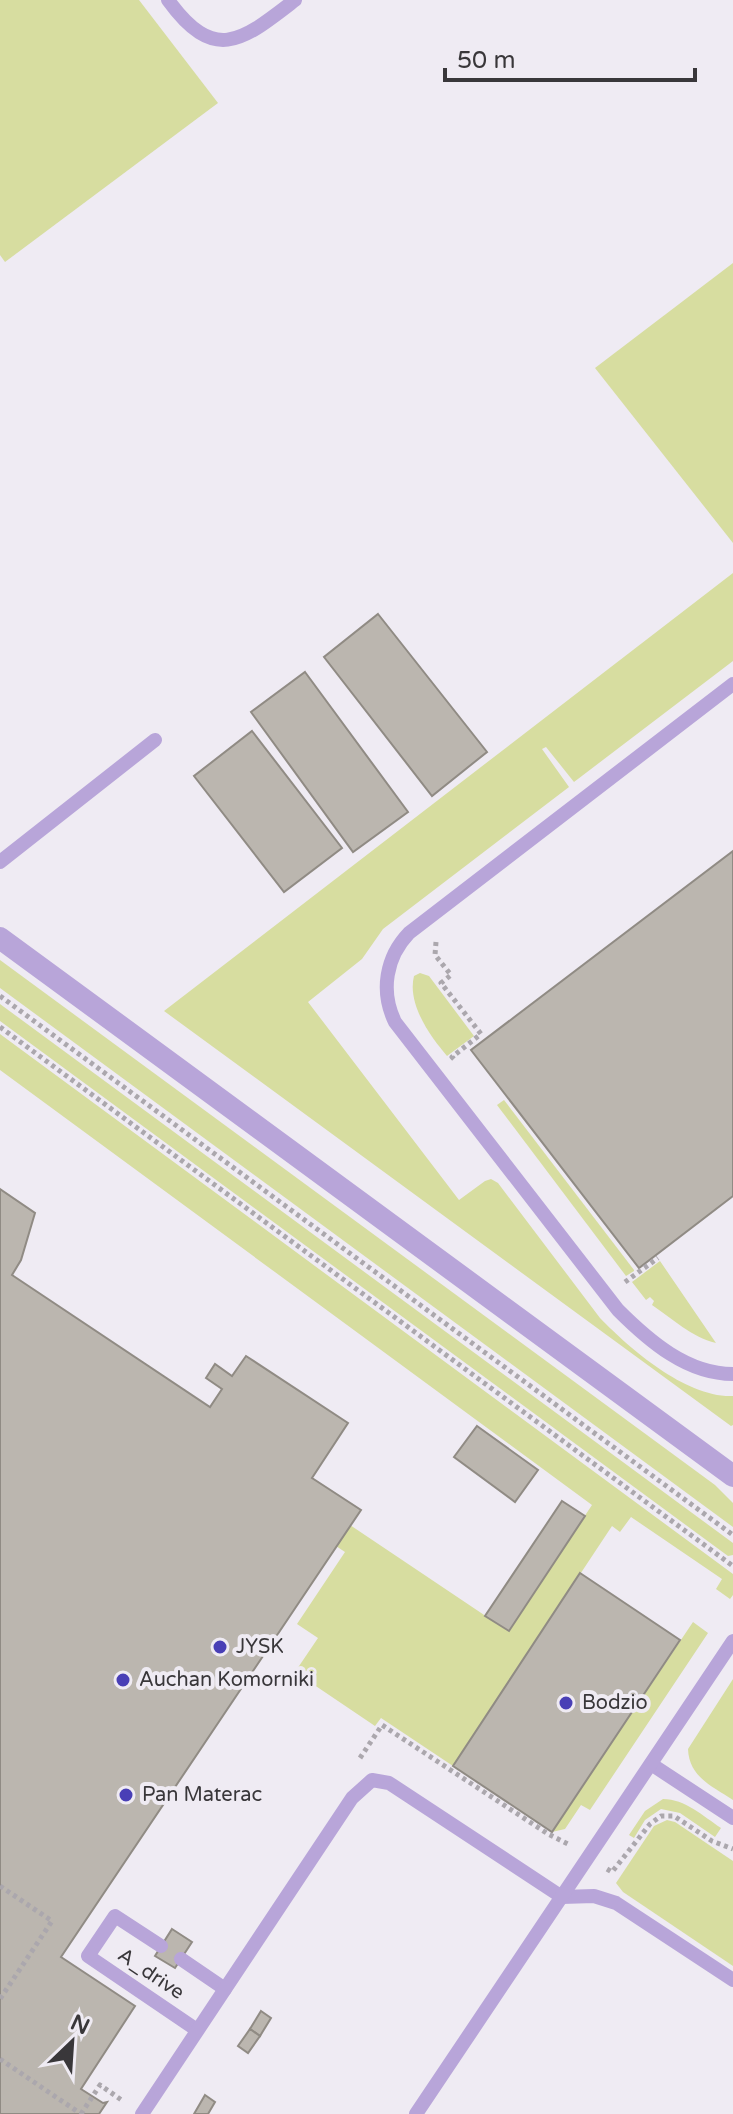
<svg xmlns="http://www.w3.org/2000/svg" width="733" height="2114" font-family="'Varela Round',sans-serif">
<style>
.green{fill:#d7dda0}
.building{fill:#bbb6af;stroke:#908b84;stroke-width:2}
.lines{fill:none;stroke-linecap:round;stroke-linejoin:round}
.path{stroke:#aba7ad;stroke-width:5;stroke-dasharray:4 4;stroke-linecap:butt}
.service{stroke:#b8a5d9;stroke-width:14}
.minor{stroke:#b8a5d9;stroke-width:22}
.poi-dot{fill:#493fb6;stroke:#efebf3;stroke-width:3}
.labels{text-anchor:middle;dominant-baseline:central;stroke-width:8;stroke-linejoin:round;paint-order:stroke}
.poi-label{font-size:20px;fill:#39373a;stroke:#efebf3;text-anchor:start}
.street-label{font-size:20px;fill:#39373a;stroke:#efebf3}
</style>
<rect width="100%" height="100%" fill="#efebf3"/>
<g class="green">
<path d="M0 0H139L218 103 5 262 0 255Z"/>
<path d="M733 263V543L595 368Z"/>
<path d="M733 573V661L574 782 546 747 542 749 569 787 383 929 362 959 308 1002 459 1200 485 1181 491 1179 498 1183 600 1318C631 1350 687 1398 733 1396V1425L731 1426 164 1011Z"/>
<path d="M0 960 715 1485 733 1503V1527L0 988Z"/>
<path d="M420 973 429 976 474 1036 447 1056C430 1036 407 1004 414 976Z"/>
<path d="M0 1004 733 1543V1555L728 1556 0 1021Z"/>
<path d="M0 1034 733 1574V1595L730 1599 716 1589 722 1579 631 1517 620 1532 612 1526 453 1766 381 1718 375 1726 295 1672 318 1638 297 1624 345 1552 336 1546 350 1525 508 1631 592 1505 0 1070Z"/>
<path d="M504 1100 634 1270V1271L626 1276 497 1105Z"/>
<path d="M660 1261 716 1343C691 1337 673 1319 652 1305L654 1301 650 1297 646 1300 632 1282Z"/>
<path d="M693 1622 708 1633 590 1810 581 1805 565 1829 552 1832Z"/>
<path d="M733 1679V1800C712 1786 689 1777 688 1749Z"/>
<path d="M663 1799C685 1799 703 1816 721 1828L715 1837 680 1813 661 1809 645 1820 634 1838 629 1835 645 1811Z"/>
<path d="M667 1820 675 1822 733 1861V1966L623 1892 616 1883 654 1826Z"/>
</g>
<g class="building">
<path d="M378 614 487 752 432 796 324 657Z"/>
<path d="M305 672 408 812 353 852 251 712Z"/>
<path d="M252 731 342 848 284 892 194 776Z"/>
<path d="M733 851V1196L639 1268 471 1050Z"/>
<path d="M0 1189 35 1213 21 1260 12 1275 210 1407 222 1389 206 1378 215 1364 232 1376 246 1356 348 1423 312 1478 361 1510 61 1957 135 2006 81 2089 103 2103 107 2102 99 2114H0Z"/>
<path d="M477 1426 538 1470 515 1502 454 1457Z"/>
<path d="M562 1501 585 1516 509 1631 485 1616Z"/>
<path d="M580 1573 680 1640 552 1832 453 1766Z"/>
<path d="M172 1929 192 1942 175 1968 155 1956Z"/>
<path d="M261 2011 271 2018 260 2036 250 2029Z"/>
<path d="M250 2029 260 2036 248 2053 238 2046Z"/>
<path d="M205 2095 215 2102 208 2114H194Z"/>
</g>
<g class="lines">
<g class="path">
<path d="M436 942 435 955 451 975 441 983 481 1034 452 1057 454 1059"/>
<path d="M0 996 733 1535"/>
<path d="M0 1027 733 1566"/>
<path d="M625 1282 658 1258"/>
<path d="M360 1758 382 1725 548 1834 568 1844"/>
<path d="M607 1869 612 1872 650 1824 661 1816H674L712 1841 733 1849"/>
<path d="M0 1886 52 1921 0 1999"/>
<path d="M0 2059 81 2114"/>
<path d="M81 2114 100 2085 123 2101"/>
</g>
<g class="service">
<path d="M168 0C215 65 243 40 295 0"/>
<path d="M733 684 409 933C386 957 380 991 395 1022L618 1310C649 1341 687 1374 733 1374"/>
<path d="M0 862 155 740"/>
<path d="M651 1764 733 1818"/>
<path d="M161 1946 115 1916 88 1956 197 2030"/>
<path d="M181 1959 225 1989"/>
<path d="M142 2114 352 1798 372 1780 389 1783 562 1897 594 1896 616 1903 733 1980"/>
<path d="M416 2114 733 1641"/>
</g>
<path class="minor" d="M0 938 733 1476"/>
</g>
<g class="poi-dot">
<circle cx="220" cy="1647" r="8"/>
<circle cx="123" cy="1680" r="8"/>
<circle cx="566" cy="1703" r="8"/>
<circle cx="126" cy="1795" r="8"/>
</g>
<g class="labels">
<g class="poi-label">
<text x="236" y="1647">JYSK</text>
<text x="139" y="1680">Auchan Komorniki</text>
<text x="582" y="1703">Bodzio</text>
<text x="142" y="1795">Pan Materac</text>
</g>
<g class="street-label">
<text transform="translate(151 1974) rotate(34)">A_drive</text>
</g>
</g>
<g transform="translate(72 2042) rotate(25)" stroke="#efebf3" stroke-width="6" paint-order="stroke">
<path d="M0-6L14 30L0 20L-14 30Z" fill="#39373a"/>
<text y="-12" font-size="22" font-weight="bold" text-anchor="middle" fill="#39373a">N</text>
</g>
<path d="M445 68v12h250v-12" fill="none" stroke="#39373a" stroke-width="4"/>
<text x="457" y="68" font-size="24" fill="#39373a" stroke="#efebf3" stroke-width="6" paint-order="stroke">50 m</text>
</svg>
